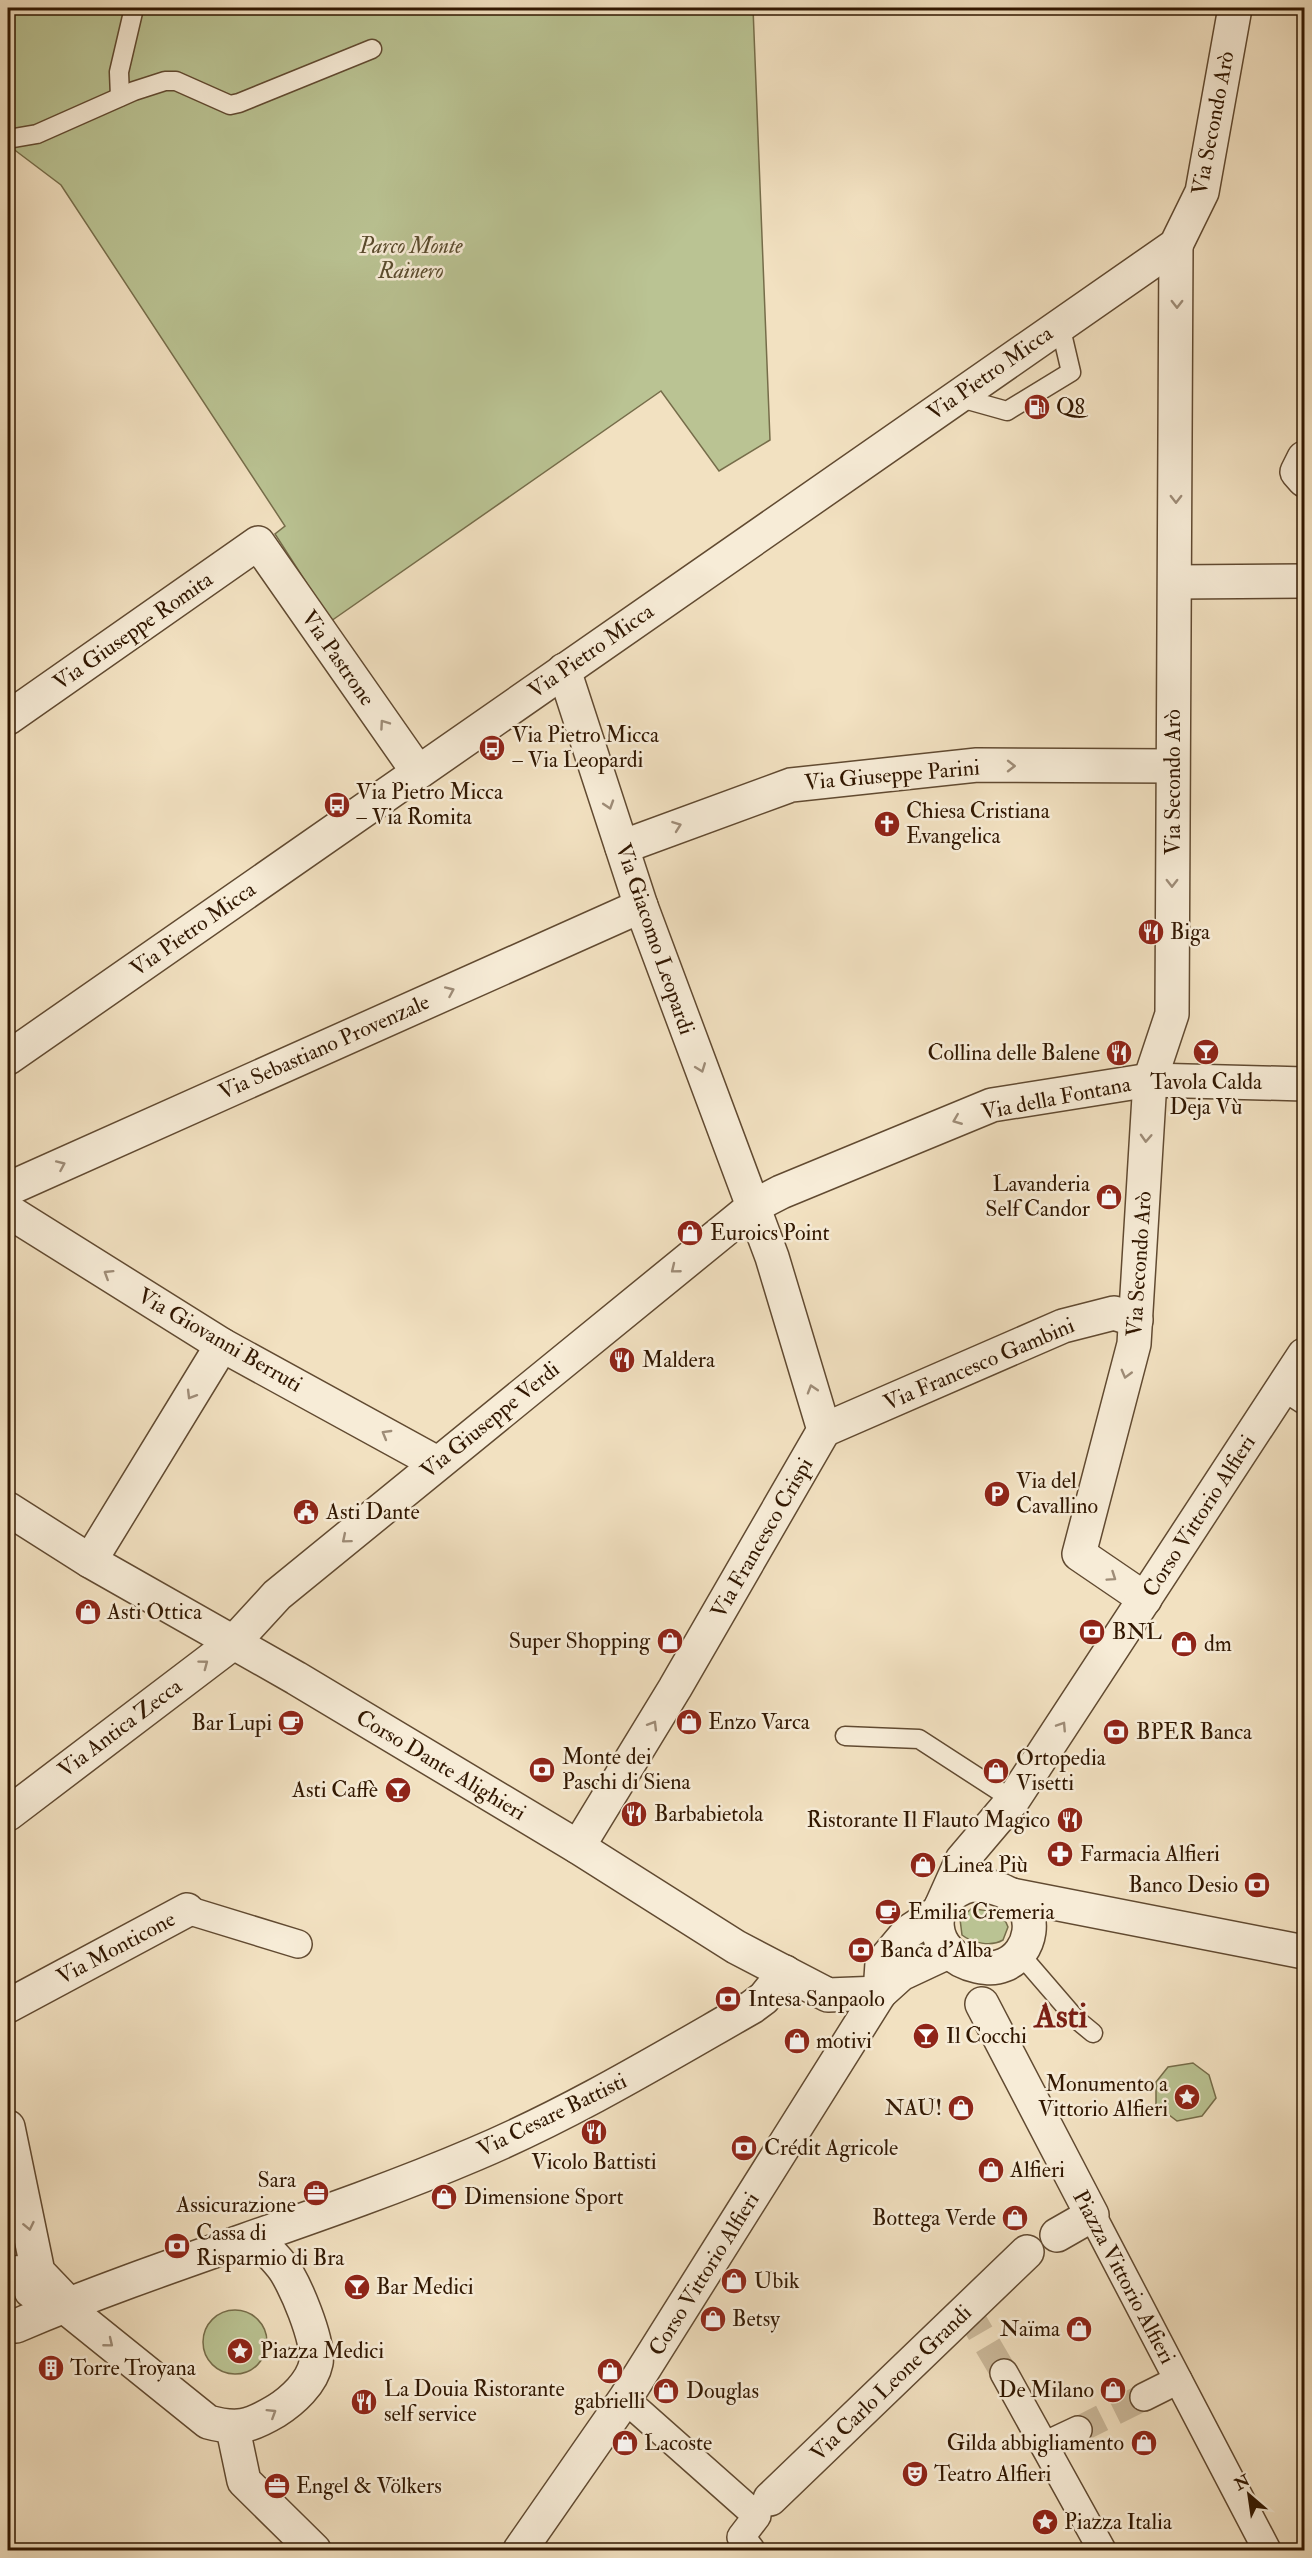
<svg xmlns="http://www.w3.org/2000/svg" width="1312" height="2558" font-family="'IM FELL Double Pica',serif">
<style>
.green{fill:#bac393;stroke:#766d4a;stroke-width:1.5}
.lines{fill:none;stroke-linecap:round;stroke-linejoin:round}
.pedestrian-tunnel{stroke:#cbb99b;stroke-width:27;stroke-dasharray:27 14;stroke-linecap:butt}
.service-casing{stroke:#614a31;stroke-width:21}
.pedestrian-casing{stroke:#614a31;stroke-width:30}
.minor-casing{stroke:#614a31;stroke-width:36}
.tertiary-casing{stroke:#614a31;stroke-width:36}
.service{stroke:#f7ecd7;stroke-width:18}
.pedestrian{stroke:#f7ecd7;stroke-width:27}
.minor{stroke:#f7ecd7;stroke-width:33}
.tertiary{stroke:#f7ecd7;stroke-width:33}
.oneway{stroke:#9e8c77}
.labels{text-anchor:middle;dominant-baseline:central;stroke-width:5;stroke-linejoin:round;paint-order:stroke}
.street-label{font-size:22px;fill:#311701;stroke:#f7ecd7}
.park-label{font-size:22px;font-style:italic;fill:#5a4b2d;stroke:#f7ecd7}
.poi-label{font-size:22px;fill:#311701;stroke:#f7ecd7;text-anchor:start}
.town-label{font-size:34px;font-weight:bold;fill:#7a1f14;stroke:#f7ecd7}
</style>
<rect width="100%" height="100%" fill="#f2e1c1"/>
<filter id="stains"><feTurbulence type="fractalNoise" baseFrequency=".00333" numOctaves="4"/><feColorMatrix values="0 0 0 0 .2 0 0 0 0 .09 0 0 0 0 .02 0 0 0 .5 -.17"/></filter>
<radialGradient id="worn" r=".72"><stop offset=".6" stop-color="#630" stop-opacity="0"/><stop offset="1" stop-color="#630" stop-opacity=".3"/></radialGradient>
<g class="green">
<path d="M8 8H753L770 440 719 471 661 391 331 621 275 534 285 526 61 185 8 145Z"/>
<path d="M971 1909C986 1910 1003 1911 1008 1927L1003 1940C991 1947 972 1943 962 1935L960 1919Z"/>
<path d="M1193 2063 1209 2075 1216 2098 1202 2116 1177 2121 1156 2105V2082L1168 2067Z"/>
<circle cx="235" cy="2342" r="32"/>
</g>
<g class="lines">
<g class="pedestrian-tunnel">
<path d="M967 2310 1004 2373"/>
<path d="M1078 2430 1144 2397"/>
</g>
<defs>
<g id="service">
<path d="M120 97 119 72 134 8"/>
<path d="M8 139 37 134 134 91 165 81H176L230 105 239 103 372 49"/>
<path d="M957 397 1007 411 1071 372 1060 325"/>
<path d="M845 1736 919 1739 1013 1800"/>
<path d="M1020 1954 1076 2019 1093 2033"/>
</g>
<g id="pedestrian">
<path d="M1284 1387 1304 1400"/>
<path d="M187 1910 298 1944"/>
<path d="M1092 2215 1267 2550"/>
<path d="M1004 2373 1102 2550"/>
<path d="M1144 2397 1178 2380"/>
<path d="M625 2399 757 2516 741 2537 751 2550"/>
<path d="M1046 2445 1078 2430"/>
</g>
<g id="minor">
<path d="M1304 458 1297 472 1304 480"/>
<path d="M1175 582 1304 581"/>
<path d="M564 670 641 906 772 1257 824 1430 675 1688 578 1847"/>
<path d="M8 718 258 543 418 772"/>
<path d="M622 847 791 785 977 765 1172 766"/>
<path d="M8 1189 641 906"/>
<path d="M8 1211 222 1345 437 1463"/>
<path d="M824 1430 1063 1326 1114 1313 1136 1320"/>
<path d="M90 1561 222 1345"/>
<path d="M1145 1599 1079 1554 1134 1344 1150 1080 1172 1014 1176 245"/>
<path d="M8 1814 233 1643 277 1595 754 1206 781 1192 992 1105 1150 1080 1304 1084"/>
<path d="M940 1909 962 1860 1013 1800 1304 1355"/>
<path d="M982 2004 1092 2215 1057 2235"/>
<path d="M8 2006 187 1910"/>
<path d="M8 2127 38 2272 61 2296 64 2306"/>
<path d="M8 2273 38 2272 31 2291"/>
<path d="M64 2306 208 2422C237 2430 249 2427 276 2411 292 2401 312 2383 316 2363 320 2343 294 2280 281 2265 273 2255 264 2247 256 2238"/>
<path d="M16 2326C166 2262 325 2218 475 2154 572 2113 661 2059 752 2007L764 1998 785 1972"/>
<path d="M233 2429 244 2481 314 2550"/>
<path d="M770 2499 1027 2252"/>
<path d="M520 2550 625 2399 880 1993"/>
</g>
<g id="tertiary">
<path d="M8 1058 1176 245 1202 192 1235 8"/>
<path d="M8 1509 90 1561 296 1678 578 1847 736 1947 828 1995 880 1993"/>
<path d="M971 1885C985 1885 1000 1888 1011 1895 1040 1911 1032 1954 1004 1965 994 1969 987 1968 977 1966 928 1956 922 1898 971 1885Z"/>
<path d="M1012 1895 1304 1952"/>
<path d="M880 1993 882 1963 908 1932 940 1911"/>
<path d="M880 1993 901 1974 948 1952"/>
</g>
</defs>
<use href="#service" class="service-casing"/>
<use href="#pedestrian" class="pedestrian-casing"/>
<use href="#minor" class="minor-casing"/>
<use href="#tertiary" class="tertiary-casing"/>
<use href="#service" class="service"/>
<use href="#pedestrian" class="pedestrian"/>
<use href="#minor" class="minor"/>
<use href="#tertiary" class="tertiary"/>
</g>
<defs><path id="oneway-chevron" d="M-2-3.5L2.5 0L-2 3.5" fill="none" stroke-width="1.6" stroke-linecap="round" stroke-linejoin="round" transform="scale(1.5)"/></defs>
<g class="oneway">
<use href="#oneway-chevron" transform="translate(1177 304) rotate(90)"/>
<use href="#oneway-chevron" transform="translate(1176 499) rotate(90)"/>
<use href="#oneway-chevron" transform="translate(384 724) rotate(-125)"/>
<use href="#oneway-chevron" transform="translate(1011 766)"/>
<use href="#oneway-chevron" transform="translate(609 805) rotate(72)"/>
<use href="#oneway-chevron" transform="translate(677 826) rotate(-20)"/>
<use href="#oneway-chevron" transform="translate(1172 883) rotate(90)"/>
<use href="#oneway-chevron" transform="translate(450 991) rotate(-24)"/>
<use href="#oneway-chevron" transform="translate(701 1068) rotate(69)"/>
<use href="#oneway-chevron" transform="translate(957 1120) rotate(158)"/>
<use href="#oneway-chevron" transform="translate(1146 1138) rotate(93)"/>
<use href="#oneway-chevron" transform="translate(61 1165) rotate(-24)"/>
<use href="#oneway-chevron" transform="translate(675 1269) rotate(141)"/>
<use href="#oneway-chevron" transform="translate(108 1274) rotate(-148)"/>
<use href="#oneway-chevron" transform="translate(1126 1374) rotate(105)"/>
<use href="#oneway-chevron" transform="translate(812 1389) rotate(-107)"/>
<use href="#oneway-chevron" transform="translate(191 1395) rotate(121)"/>
<use href="#oneway-chevron" transform="translate(386 1434) rotate(-150)"/>
<use href="#oneway-chevron" transform="translate(346 1539) rotate(140)"/>
<use href="#oneway-chevron" transform="translate(1112 1577) rotate(34)"/>
<use href="#oneway-chevron" transform="translate(204 1664) rotate(-37)"/>
<use href="#oneway-chevron" transform="translate(653 1725) rotate(-59)"/>
<use href="#oneway-chevron" transform="translate(1062 1726) rotate(-57)"/>
<use href="#oneway-chevron" transform="translate(29 2226) rotate(78)"/>
<use href="#oneway-chevron" transform="translate(109 2343) rotate(39)"/>
<use href="#oneway-chevron" transform="translate(272 2413) rotate(-32)"/>
</g>
<defs>
<symbol id="fuel-disc" viewBox="-11 -11 22 22"><circle r="9.5" fill="#8f2418" stroke="#f7ecd7"/><path d="M-5.5-6h7V0h2V4h1.3V-2.5L3-4.5l.8-.8L6-3V5H2.5V1h-1V6h-7ZM-4.2-4.7v3.2H.2V-4.7Z" fill="#fff"/></symbol>
<symbol id="bus-disc" viewBox="-11 -11 22 22"><circle r="9.5" fill="#8f2418" stroke="#f7ecd7"/><path d="M-5-6H5V4H4V6H2V4H-2V6H-4V4H-5ZM-3.5-4V0h7V-4ZM-3.5 1.2v1.5H-2V1.2ZM2 1.2v1.5H3.5V1.2Z" fill="#fff"/></symbol>
<symbol id="church-disc" viewBox="-11 -11 22 22"><circle r="9.5" fill="#8f2418" stroke="#f7ecd7"/><path d="M-1.2-6h2.4v3.5h3.3v2.4h-3.3V6h-2.4V-.1h-3.3v-2.4h3.3Z" fill="#fff"/></symbol>
<symbol id="restaurant-disc" viewBox="-11 -11 22 22"><circle r="9.5" fill="#8f2418" stroke="#f7ecd7"/><path d="M-5-6h1v4h1v-4h1v4h1v-4h1v5L-1.5 .5V6h-2V.5L-5-1ZM5-6V6H3V1.5H1.5Q1.5-4 5-6Z" fill="#fff"/></symbol>
<symbol id="bar-disc" viewBox="-11 -11 22 22"><circle r="9.5" fill="#8f2418" stroke="#f7ecd7"/><path d="M-6-5H6L.8 .8V4.5H3.5V6h-7V4.5H-.8V.8Z" fill="#fff"/></symbol>
<symbol id="shop-disc" viewBox="-11 -11 22 22"><circle r="9.5" fill="#8f2418" stroke="#f7ecd7"/><path d="M-5-2.5h2.3a2.7 3.5 0 0 1 5.4 0H5L5.5 6h-11ZM-1.5-2.5h3a1.5 2.3 0 0 0-3 0Z" fill="#fff"/></symbol>
<symbol id="parking-disc" viewBox="-11 -11 22 22"><circle r="9.5" fill="#8f2418" stroke="#f7ecd7"/><path d="M-3.5-5.5H1a3.5 3.5 0 0 1 0 7H-1V5.5H-3.5ZM-1-3.4V-.6H.8a1.4 1.4 0 0 0 0-2.8Z" fill="#fff"/></symbol>
<symbol id="civic-disc" viewBox="-11 -11 22 22"><circle r="9.5" fill="#8f2418" stroke="#f7ecd7"/><path d="M-.6-6.5H3V-4.5H.6V-3L4-1V1h2V6H-6V1h2V-1L-.6-3ZM-1.2 2.5V6h2.4V2.5Z" fill="#fff"/></symbol>
<symbol id="bank-disc" viewBox="-11 -11 22 22"><circle r="9.5" fill="#8f2418" stroke="#f7ecd7"/><path d="M-6-4H6V4H-6ZM0-2.3a2.3 2.3 0 1 0 0 4.6a2.3 2.3 0 1 0 0-4.6Z" fill="#fff"/></symbol>
<symbol id="cafe-disc" viewBox="-11 -11 22 22"><circle r="9.5" fill="#8f2418" stroke="#f7ecd7"/><path d="M-5.5-4.5H6V0H3Q3 3.5 0 3.5H-2.5Q-5.5 3.5-5.5 0ZM3-3.2v2h1.7v-2ZM-6 4.5H4V6H-6Z" fill="#fff"/></symbol>
<symbol id="pharmacy-disc" viewBox="-11 -11 22 22"><circle r="9.5" fill="#8f2418" stroke="#f7ecd7"/><path d="M-2-6h4v4h4v4h-4v4h-4v-4h-4v-4h4Z" fill="#fff"/></symbol>
<symbol id="sight-disc" viewBox="-11 -11 22 22"><circle r="9.5" fill="#8f2418" stroke="#f7ecd7"/><path d="M0-6L1.8-2.2L6-1.7L2.9 1.2L3.7 5.4L0 3.3L-3.7 5.4L-2.9 1.2L-6-1.7L-1.8-2.2Z" fill="#fff"/></symbol>
<symbol id="office-disc" viewBox="-11 -11 22 22"><circle r="9.5" fill="#8f2418" stroke="#f7ecd7"/><path d="M-6-3h4V-5.5h4V-3h4V5H-6ZM-1-4.5V-3h2v-1.5ZM-6 0V1H6V0Z" fill="#fff"/></symbol>
<symbol id="building-disc" viewBox="-11 -11 22 22"><circle r="9.5" fill="#8f2418" stroke="#f7ecd7"/><path d="M-4-6H4V6H1V3H-1V6H-4ZM-2.5-4.3h1.7v1.8h-1.7ZM.8-4.3h1.7v1.8H.8ZM-2.5-1h1.7V.8h-1.7ZM.8-1h1.7V.8H.8Z" fill="#fff"/></symbol>
<symbol id="theatre-disc" viewBox="-11 -11 22 22"><circle r="9.5" fill="#8f2418" stroke="#f7ecd7"/><path d="M-5-5.5Q0-4 5-5.5V0Q5 5 0 6Q-5 5-5 0ZM-3.3-2.5H-1v1.5H-3.3ZM1-2.5H3.3v1.5H1ZM-2.8 1Q0 5.5 2.8 1Z" fill="#fff"/></symbol>
</defs>
<g fill-rule="evenodd">
<use href="#fuel-disc" x="1022" y="392" width="30" height="30"/>
<use href="#bus-disc" x="477" y="733" width="30" height="30"/>
<use href="#bus-disc" x="322" y="790" width="30" height="30"/>
<use href="#church-disc" x="872" y="809" width="30" height="30"/>
<use href="#restaurant-disc" x="1136" y="917" width="30" height="30"/>
<use href="#bar-disc" x="1191" y="1037" width="30" height="30"/>
<use href="#restaurant-disc" x="1104" y="1038" width="30" height="30"/>
<use href="#shop-disc" x="1094" y="1182" width="30" height="30"/>
<use href="#shop-disc" x="675" y="1218" width="30" height="30"/>
<use href="#restaurant-disc" x="607" y="1345" width="30" height="30"/>
<use href="#parking-disc" x="982" y="1479" width="30" height="30"/>
<use href="#civic-disc" x="291" y="1497" width="30" height="30"/>
<use href="#shop-disc" x="73" y="1597" width="30" height="30"/>
<use href="#bank-disc" x="1077" y="1617" width="30" height="30"/>
<use href="#shop-disc" x="655" y="1626" width="30" height="30"/>
<use href="#shop-disc" x="1169" y="1629" width="30" height="30"/>
<use href="#shop-disc" x="674" y="1707" width="30" height="30"/>
<use href="#cafe-disc" x="276" y="1708" width="30" height="30"/>
<use href="#bank-disc" x="1101" y="1717" width="30" height="30"/>
<use href="#bank-disc" x="527" y="1755" width="30" height="30"/>
<use href="#shop-disc" x="981" y="1756" width="30" height="30"/>
<use href="#bar-disc" x="383" y="1775" width="30" height="30"/>
<use href="#restaurant-disc" x="619" y="1799" width="30" height="30"/>
<use href="#restaurant-disc" x="1055" y="1805" width="30" height="30"/>
<use href="#pharmacy-disc" x="1045" y="1839" width="30" height="30"/>
<use href="#shop-disc" x="908" y="1850" width="30" height="30"/>
<use href="#bank-disc" x="1242" y="1870" width="30" height="30"/>
<use href="#cafe-disc" x="873" y="1897" width="30" height="30"/>
<use href="#bank-disc" x="846" y="1935" width="30" height="30"/>
<use href="#bank-disc" x="713" y="1984" width="30" height="30"/>
<use href="#bar-disc" x="911" y="2021" width="30" height="30"/>
<use href="#shop-disc" x="782" y="2026" width="30" height="30"/>
<use href="#sight-disc" x="1172" y="2082" width="30" height="30"/>
<use href="#shop-disc" x="946" y="2093" width="30" height="30"/>
<use href="#restaurant-disc" x="579" y="2117" width="30" height="30"/>
<use href="#bank-disc" x="729" y="2133" width="30" height="30"/>
<use href="#shop-disc" x="976" y="2155" width="30" height="30"/>
<use href="#office-disc" x="301" y="2178" width="30" height="30"/>
<use href="#shop-disc" x="429" y="2182" width="30" height="30"/>
<use href="#shop-disc" x="1000" y="2203" width="30" height="30"/>
<use href="#bank-disc" x="162" y="2231" width="30" height="30"/>
<use href="#shop-disc" x="719" y="2266" width="30" height="30"/>
<use href="#bar-disc" x="342" y="2272" width="30" height="30"/>
<use href="#shop-disc" x="698" y="2304" width="30" height="30"/>
<use href="#shop-disc" x="1064" y="2314" width="30" height="30"/>
<use href="#sight-disc" x="225" y="2336" width="30" height="30"/>
<use href="#building-disc" x="36" y="2353" width="30" height="30"/>
<use href="#shop-disc" x="595" y="2356" width="30" height="30"/>
<use href="#shop-disc" x="1098" y="2375" width="30" height="30"/>
<use href="#shop-disc" x="651" y="2376" width="30" height="30"/>
<use href="#restaurant-disc" x="349" y="2387" width="30" height="30"/>
<use href="#shop-disc" x="610" y="2428" width="30" height="30"/>
<use href="#shop-disc" x="1129" y="2428" width="30" height="30"/>
<use href="#theatre-disc" x="900" y="2459" width="30" height="30"/>
<use href="#office-disc" x="262" y="2471" width="30" height="30"/>
<use href="#sight-disc" x="1030" y="2507" width="30" height="30"/>
</g>
<g class="labels">
<g class="street-label">
<text transform="translate(1213 123) rotate(-79)">Via Secondo Arò</text>
<text transform="translate(990 373) rotate(-35)">Via Pietro Micca</text>
<text transform="translate(133 631) rotate(-35)">Via Giuseppe Romita</text>
<text transform="translate(591 651) rotate(-35)">Via Pietro Micca</text>
<text transform="translate(338 658) rotate(55)">Via Pastrone</text>
<text transform="translate(892 775) rotate(-5)">Via Giuseppe Parini</text>
<text transform="translate(1173 782) rotate(-90)">Via Secondo Arò</text>
<text transform="translate(193 929) rotate(-35)">Via Pietro Micca</text>
<text transform="translate(655 939) rotate(71)">Via Giacomo Leopardi</text>
<text transform="translate(324 1047) rotate(-24)">Via Sebastiano Provenzale</text>
<text transform="translate(1056 1098) rotate(-11)">Via della Fontana</text>
<text transform="translate(1139 1264) rotate(-86)">Via Secondo Arò</text>
<text transform="translate(220 1340) rotate(30)">Via Giovanni Berruti</text>
<text transform="translate(979 1364) rotate(-23)">Via Francesco Gambini</text>
<text transform="translate(490 1420) rotate(-39)">Via Giuseppe Verdi</text>
<text transform="translate(1199 1516) rotate(-57)">Corso Vittorio Alfieri</text>
<text transform="translate(762 1538) rotate(-60)">Via Francesco Crispi</text>
<text transform="translate(120 1728) rotate(-37)">Via Antica Zecca</text>
<text transform="translate(441 1765) rotate(31)">Corso Dante Alighieri</text>
<text transform="translate(116 1948) rotate(-28)">Via Monticone</text>
<text transform="translate(552 2115) rotate(-26)">Via Cesare Battisti</text>
<text transform="translate(704 2274) rotate(-58)">Corso Vittorio Alfieri</text>
<text transform="translate(1124 2277) rotate(62)">Piazza Vittorio Alfieri</text>
<text transform="translate(891 2383) rotate(-44)">Via Carlo Leone Grandi</text>
</g>
<g class="park-label">
<text x="411" y="246">Parco Monte<tspan x="411" dy="25">Rainero</tspan></text>
</g>
<g class="poi-label">
<text x="1056" y="407">Q8</text>
<text x="512" y="735">Via Pietro Micca<tspan x="512" dy="25">– Via Leopardi</tspan></text>
<text x="356" y="792">Via Pietro Micca<tspan x="356" dy="25">– Via Romita</tspan></text>
<text x="906" y="811">Chiesa Cristiana<tspan x="906" dy="25">Evangelica</tspan></text>
<text x="1170" y="932">Biga</text>
<text x="1100" y="1053" text-anchor="end">Collina delle Balene</text>
<text x="1206" y="1082" text-anchor="middle">Tavola Calda<tspan x="1206" dy="25">Deja Vù</tspan></text>
<text x="1090" y="1184" text-anchor="end">Lavanderia<tspan x="1090" dy="25">Self Candor</tspan></text>
<text x="710" y="1233">Euroics Point</text>
<text x="642" y="1360">Maldera</text>
<text x="1016" y="1481">Via del<tspan x="1016" dy="25">Cavallino</tspan></text>
<text x="326" y="1512">Asti Dante</text>
<text x="107" y="1612">Asti Ottica</text>
<text x="1112" y="1632">BNL</text>
<text x="650" y="1641" text-anchor="end">Super Shopping</text>
<text x="1204" y="1644">dm</text>
<text x="708" y="1722">Enzo Varca</text>
<text x="272" y="1723" text-anchor="end">Bar Lupi</text>
<text x="1136" y="1732">BPER Banca</text>
<text x="562" y="1757">Monte dei<tspan x="562" dy="25">Paschi di Siena</tspan></text>
<text x="1016" y="1758">Ortopedia<tspan x="1016" dy="25">Visetti</tspan></text>
<text x="378" y="1790" text-anchor="end">Asti Caffè</text>
<text x="654" y="1814">Barbabietola</text>
<text x="1050" y="1820" text-anchor="end">Ristorante Il Flauto Magico</text>
<text x="1080" y="1854">Farmacia Alfieri</text>
<text x="942" y="1865">Linea Più</text>
<text x="1238" y="1885" text-anchor="end">Banco Desio</text>
<text x="908" y="1912">Emilia Cremeria</text>
<text x="880" y="1950">Banca d'Alba</text>
<text x="748" y="1999">Intesa Sanpaolo</text>
<text x="946" y="2036">Il Cocchi</text>
<text x="816" y="2041">motivi</text>
<text x="1168" y="2084" text-anchor="end">Monumento a<tspan x="1168" dy="25">Vittorio Alfieri</tspan></text>
<text x="942" y="2108" text-anchor="end">NAU!</text>
<text x="764" y="2148">Crédit Agricole</text>
<text x="594" y="2162" text-anchor="middle">Vicolo Battisti</text>
<text x="1010" y="2170">Alfieri</text>
<text x="296" y="2180" text-anchor="end">Sara<tspan x="296" dy="25">Assicurazione</tspan></text>
<text x="464" y="2197">Dimensione Sport</text>
<text x="996" y="2218" text-anchor="end">Bottega Verde</text>
<text x="196" y="2233">Cassa di<tspan x="196" dy="25">Risparmio di Bra</tspan></text>
<text x="754" y="2281">Ubik</text>
<text x="376" y="2287">Bar Medici</text>
<text x="732" y="2319">Betsy</text>
<text x="1060" y="2329" text-anchor="end">Naïma</text>
<text x="260" y="2351">Piazza Medici</text>
<text x="70" y="2368">Torre Troyana</text>
<text x="384" y="2389">La Douia Ristorante<tspan x="384" dy="25">self service</tspan></text>
<text x="1094" y="2390" text-anchor="end">De Milano</text>
<text x="686" y="2391">Douglas</text>
<text x="610" y="2401" text-anchor="middle">gabrielli</text>
<text x="644" y="2443">Lacoste</text>
<text x="1124" y="2443" text-anchor="end">Gilda abbigliamento</text>
<text x="934" y="2474">Teatro Alfieri</text>
<text x="296" y="2486">Engel &amp; Völkers</text>
<text x="1064" y="2522">Piazza Italia</text>
</g>
<g class="town-label">
<text x="1061" y="2016">Asti</text>
</g>
</g>
<rect width="1312" height="2558" fill="none" stroke="#f2e1c1" stroke-width="30"/>
<rect x="9" y="9" width="1294" height="2540" fill="none" stroke="#311701" stroke-width="3"/>
<rect x="15" y="15" width="1282" height="2528" fill="none" stroke="#311701" stroke-width="1.5"/>
<g transform="translate(1249 2495) rotate(331)" stroke="#f7ecd7" stroke-width="4.5" paint-order="stroke">
<path d="M0-4.5L10 22L0 15L-10 22Z" fill="#311701"/>
<text y="-9" font-size="16" font-weight="bold" text-anchor="middle" fill="#311701">N</text>
</g>
<rect width="100%" height="100%" filter="url(#stains)"/>
<rect width="100%" height="100%" fill="url(#worn)"/>
</svg>
